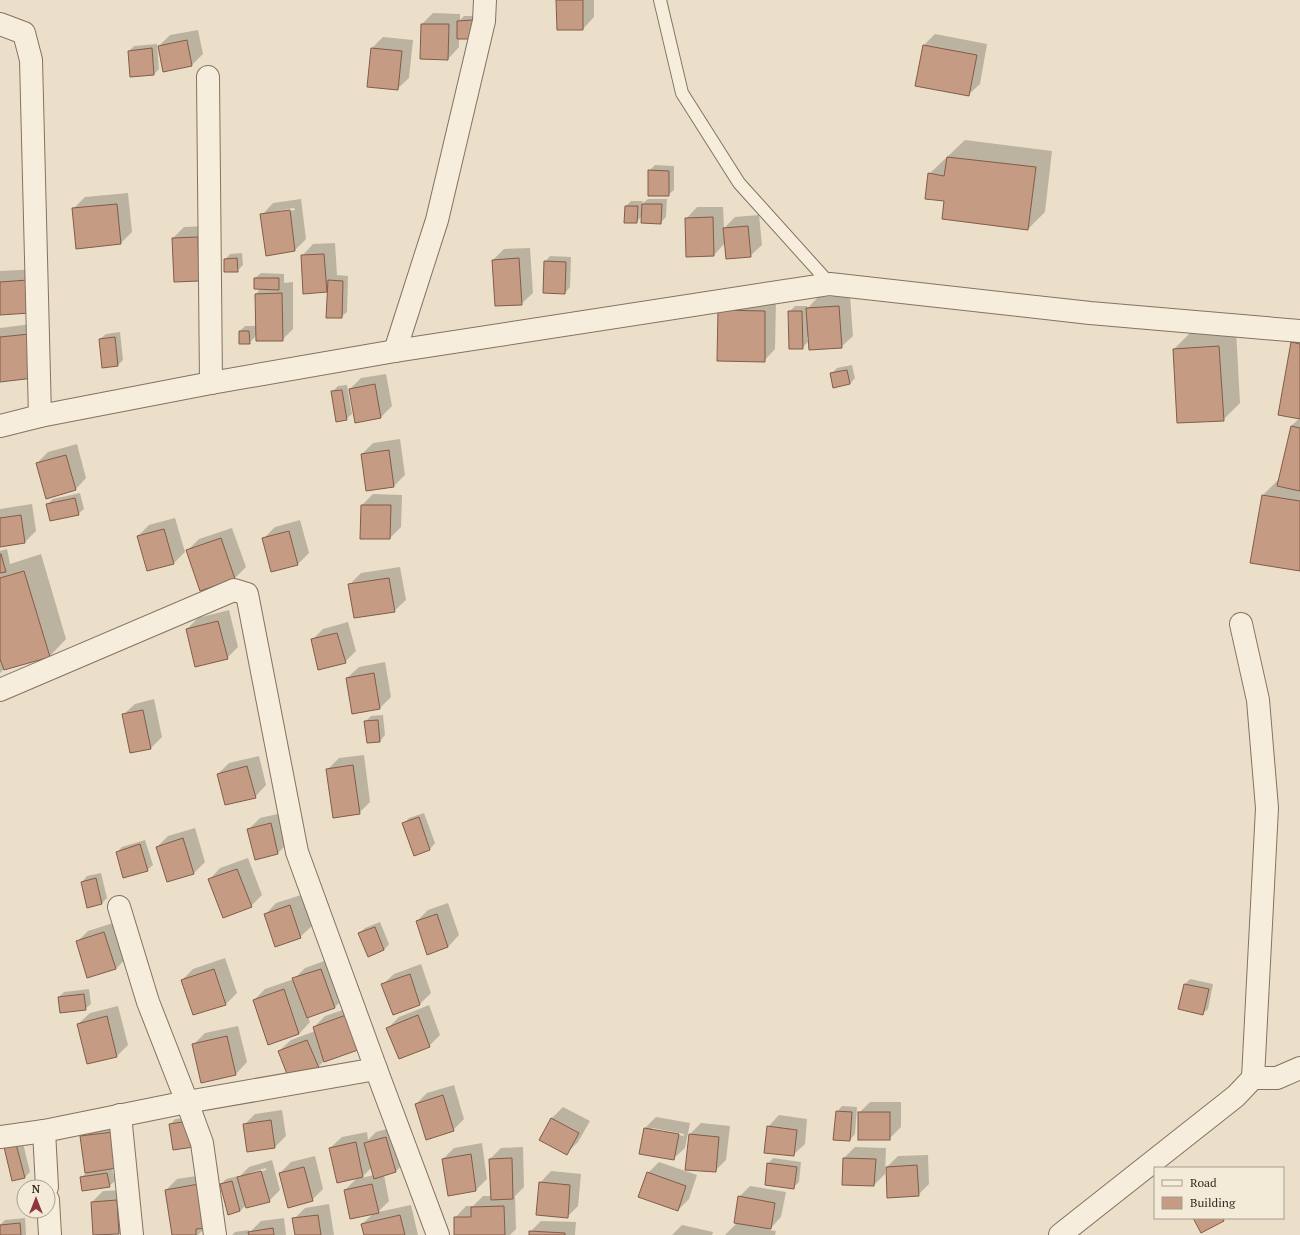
<svg xmlns="http://www.w3.org/2000/svg" width="1300" height="1235" font-family="'PT Serif',serif">
<style>
.shadow{fill:#0003;fill-rule:evenodd}
.building{fill:#c59b83;stroke:#825c48}
.lines{fill:none;stroke-linecap:round;stroke-linejoin:round}
.lane-casing{stroke:#857260;stroke-width:14}
.street-casing{stroke:#857260;stroke-width:24}
.lane{stroke:#f6eddc;stroke-width:12}
.street{stroke:#f6eddc;stroke-width:22}
</style>
<rect width="100%" height="100%" fill="#ebdfc9"/>
<g class="shadow">
<path d="M557 0H594V17L583 29Z"/>
<path d="M433 13 460 14V20L464 16H478L459 38V47L448 59 421 58 422 24Z"/>
<path d="M198 30 203 54 192 65 164 71 159 46 170 35Z"/>
<path d="M935 34 987 44 980 84 968 95 916 85 924 45Z"/>
<path d="M383 37 413 40 409 78 397 89 368 86 372 48Z"/>
<path d="M157 44 159 69 154 74 129 51 134 46Z"/>
<path d="M965 140 1052 151 1045 212 1028 229 946 201 929 174Z"/>
<path d="M655 165 674 166V190L668 195 649 171Z"/>
<path d="M128 193 132 232 121 243 77 248 73 209 85 197Z"/>
<path d="M301 199 306 239 295 250 262 215 273 203ZM294 208 295 210 273 214V212Z"/>
<path d="M648 199H667L666 217 660 223 642 216 636 222 626 206 631 201H643L642 204Z"/>
<path d="M697 207H723L724 228 735 217 759 215 762 245 750 256 725 243 714 255 686 219Z"/>
<path d="M208 226 210 269 199 280 173 238 184 227Z"/>
<path d="M335 243 337 275 348 276 347 312 341 317 328 289 326 291 302 256 313 244Z"/>
<path d="M530 248 533 293 521 304 493 260 504 249Z"/>
<path d="M242 253 243 265 237 271 225 260 230 254Z"/>
<path d="M550 256 571 257 570 287 565 293 545 262Z"/>
<path d="M39 269 0 314V271Z"/>
<path d="M261 273 284 274V283L293 282V329L282 340 256 336 249 343 240 331 245 326H256V294L261 288 255 278Z"/>
<path d="M850 295 853 336 841 347 807 337 808 342 802 348 789 312 795 306H807V309L818 297Z"/>
<path d="M776 300 775 349 764 361 719 310Z"/>
<path d="M40 323 0 381V328Z"/>
<path d="M1236 330 1240 403 1223 420 1174 349 1191 332Z"/>
<path d="M120 332 123 360 118 365 100 339 106 334Z"/>
<path d="M1300 335V570L1263 495 1280 478 1291 426 1300 418 1292 343Z"/>
<path d="M852 365 855 378 850 384 834 387 831 374 837 368Z"/>
<path d="M386 374 392 406 381 417 350 391H348L352 414 346 419 332 392 338 386 347 385 348 391 361 378Z"/>
<path d="M400 439 405 475 394 486 362 454 373 443Z"/>
<path d="M77 444 86 478 75 490 37 463 48 452Z"/>
<path d="M80 493 84 509 78 514 47 505 53 499Z"/>
<path d="M373 494 402 495 401 527 390 538 362 505Z"/>
<path d="M32 504 36 531 25 542 0 546V509Z"/>
<path d="M175 518 185 552 174 563 138 536 149 525Z"/>
<path d="M300 520 309 553 298 564 264 538 275 527Z"/>
<path d="M232 528 246 567 235 578 201 590 187 551 199 539Z"/>
<path d="M7 549 10 564 41 554 66 639 50 656 4 669 0 673V551Z"/>
<path d="M400 567 406 600 394 611 349 585 361 573Z"/>
<path d="M229 610 238 647 227 658 187 629 198 618Z"/>
<path d="M348 622 356 651 345 662 312 640 323 629Z"/>
<path d="M385 662 391 697 380 708 347 678 359 667Z"/>
<path d="M154 699 162 737 151 748 123 715 135 704Z"/>
<path d="M383 715 385 735 380 741 368 742 365 722 371 716Z"/>
<path d="M364 755 370 802 359 813 328 769 339 758Z"/>
<path d="M259 756 266 785 255 797 218 774 229 763Z"/>
<path d="M282 813 289 842 278 853 249 829 260 818Z"/>
<path d="M424 813 435 843 430 849 414 854 403 824 409 818Z"/>
<path d="M195 828 205 862 194 873 167 881 157 847 168 836Z"/>
<path d="M145 840 153 865 147 870 117 852 122 847Z"/>
<path d="M248 858 262 895 251 906 209 880 220 868Z"/>
<path d="M101 873 107 898 102 903 88 907 82 882 87 876Z"/>
<path d="M301 895 312 926 300 937 265 915 276 903Z"/>
<path d="M448 903 459 935 448 947 428 953 417 921 428 910Z"/>
<path d="M116 922 127 957 116 969 77 942 88 931Z"/>
<path d="M380 922 389 944 384 950 369 956 360 933 365 928Z"/>
<path d="M225 958 237 993 226 1004 194 1014 182 980 193 969Z"/>
<path d="M332 958 346 996 335 1007 308 1017 310 1022 299 1034 254 1000 265 989 294 979 305 968Z"/>
<path d="M421 964 431 993 420 1004 393 1014 382 985 394 974Z"/>
<path d="M1190 979 1213 984 1208 1009 1202 1014 1179 1009 1185 984Z"/>
<path d="M89 989 91 1004 85 1009 59 997 64 992Z"/>
<path d="M357 1005 325 1060 318 1067 279 1051 291 1040 315 1031 314 1027 325 1016Z"/>
<path d="M429 1005 440 1035 429 1046 388 1028 399 1017Z"/>
<path d="M118 1006 128 1045 117 1056 88 1063 78 1024 90 1013Z"/>
<path d="M238 1026 247 1062 236 1074 193 1045 205 1033Z"/>
<path d="M454 1085 464 1119 453 1130 416 1104 427 1093Z"/>
<path d="M870 1102H901V1127L889 1139 859 1113Z"/>
<path d="M842 1106 857 1107 855 1134 850 1140 837 1112Z"/>
<path d="M563 1107 590 1121 578 1142 567 1153 541 1139 552 1118Z"/>
<path d="M282 1110 286 1136 275 1147 244 1125 255 1114Z"/>
<path d="M779 1115 807 1119 805 1144 793 1155 768 1127Z"/>
<path d="M195 1117 199 1141 170 1125 175 1119Z"/>
<path d="M656 1117 690 1123 685 1148 673 1159 645 1128ZM652 1128 684 1134V1136L652 1130Z"/>
<path d="M123 1121 112 1168 115 1181 109 1186 81 1178 88 1171 81 1136 92 1125Z"/>
<path d="M701 1123 730 1126 726 1160 715 1171 686 1169 690 1134Z"/>
<path d="M397 1126 407 1160 396 1171 384 1175 389 1201 378 1212 411 1205 418 1235H365L362 1224 374 1213 345 1190 358 1177 330 1148 342 1137 367 1132 368 1140 376 1132ZM372 1167 374 1175 361 1178Z"/>
<path d="M22 1139 30 1172 25 1177 13 1180 5 1148Z"/>
<path d="M482 1143 487 1179 476 1190 448 1194 443 1159 454 1148Z"/>
<path d="M523 1147 524 1187 515 1196 516 1229 510 1235H455V1218L466 1206H473L483 1196H491L490 1159 501 1148Z"/>
<path d="M855 1147 886 1148 885 1174 874 1185 844 1158Z"/>
<path d="M928 1155 929 1184 918 1195 887 1167 898 1156Z"/>
<path d="M315 1156 323 1189 312 1200 280 1173 291 1162Z"/>
<path d="M773 1158 801 1162 799 1182 793 1188 768 1164Z"/>
<path d="M272 1160 280 1190 269 1201 246 1205 240 1211 221 1184 226 1179 238 1176V1178L249 1167ZM266 1168V1170L250 1175V1173Z"/>
<path d="M659 1162 697 1175 689 1199 678 1210 648 1173Z"/>
<path d="M551 1171 581 1174 578 1206 567 1217 540 1183Z"/>
<path d="M210 1174 208 1225 198 1235H173L166 1190 177 1179Z"/>
<path d="M750 1186 786 1192 781 1217 769 1230 776 1231 775 1235H725L737 1223 739 1197Z"/>
<path d="M128 1190 130 1222 119 1233 94 1235 92 1202 103 1191Z"/>
<path d="M329 1204 334 1235H296L294 1219 305 1208Z"/>
<path d="M25 1218 26 1235H0V1225L5 1220Z"/>
<path d="M284 1218 286 1235H232L235 1232 249 1230V1233L261 1221Z"/>
<path d="M541 1221 576 1222 575 1235H530V1232Z"/>
<path d="M682 1225 713 1232 712 1235H672Z"/>
</g>
<g class="building">
<path d="M556 0H583V30H557Z"/>
<path d="M473 20V39H457V21Z"/>
<path d="M421 24H449L448 60 420 59Z"/>
<path d="M187 40 192 66 163 72 158 46Z"/>
<path d="M923 45 977 55 969 96 915 86Z"/>
<path d="M152 48 154 75 130 77 128 51Z"/>
<path d="M371 48 402 51 398 90 367 87Z"/>
<path d="M947 157 1036 167 1028 230 942 219 944 201 925 199 928 173 944 176Z"/>
<path d="M648 170 669 171V196H648Z"/>
<path d="M117 204 121 244 76 249 72 208Z"/>
<path d="M642 204H662L661 224 641 223Z"/>
<path d="M625 206H638L637 223H624Z"/>
<path d="M290 210 295 251 266 256 260 214Z"/>
<path d="M713 217 714 256 686 257 685 218Z"/>
<path d="M748 226 751 257 726 259 723 228Z"/>
<path d="M198 237 199 281 174 282 172 238Z"/>
<path d="M324 254 327 292 303 294 301 255Z"/>
<path d="M237 258 238 272H224V259Z"/>
<path d="M519 258 522 305 495 306 492 260Z"/>
<path d="M544 261 566 262 565 294 543 293Z"/>
<path d="M254 278H279V290L254 289Z"/>
<path d="M28 280 30 313 0 315V282Z"/>
<path d="M328 280 343 281 342 318H326Z"/>
<path d="M282 293 283 341H256L255 294Z"/>
<path d="M839 306 842 348 809 350 806 308Z"/>
<path d="M718 310 765 311V362L717 361Z"/>
<path d="M788 311H802L803 349H789Z"/>
<path d="M239 331H249L250 344H239Z"/>
<path d="M29 334 34 378 0 382V337Z"/>
<path d="M115 337 118 366 102 368 99 339Z"/>
<path d="M1291 342 1300 344V419L1278 415Z"/>
<path d="M1219 346 1224 421 1177 423 1173 349Z"/>
<path d="M847 370 850 384 833 388 830 373Z"/>
<path d="M375 384 381 418 355 423 349 389Z"/>
<path d="M342 390 347 420 336 422 331 391Z"/>
<path d="M1291 426 1300 428V491L1277 486Z"/>
<path d="M389 450 394 487 366 491 361 454Z"/>
<path d="M66 455 76 490 46 499 36 463Z"/>
<path d="M1262 495 1300 501V571L1250 563Z"/>
<path d="M75 498 79 515 50 521 46 504Z"/>
<path d="M361 505H391L390 539H360Z"/>
<path d="M21 515 25 543 0 547V518Z"/>
<path d="M164 529 174 564 147 571 137 536Z"/>
<path d="M289 531 298 565 271 572 262 538Z"/>
<path d="M221 538 235 579 200 591 186 550Z"/>
<path d="M0 554H1L6 572 0 573Z"/>
<path d="M24 571 50 657 4 670 0 659V578Z"/>
<path d="M389 578 395 612 354 618 348 584Z"/>
<path d="M218 621 228 659 195 667 186 629Z"/>
<path d="M337 633 346 663 318 670 311 639Z"/>
<path d="M374 673 380 709 352 714 346 678Z"/>
<path d="M143 710 151 749 130 753 122 714Z"/>
<path d="M378 720 380 742 367 743 364 721Z"/>
<path d="M353 765 360 814 333 818 326 769Z"/>
<path d="M247 766 256 798 225 805 217 774Z"/>
<path d="M419 817 430 850 414 856 402 823Z"/>
<path d="M271 823 278 854 255 860 247 829Z"/>
<path d="M183 838 194 874 167 882 156 847Z"/>
<path d="M140 844 148 871 123 878 116 852Z"/>
<path d="M237 869 252 907 223 918 208 879Z"/>
<path d="M96 878 102 904 87 908 81 882Z"/>
<path d="M290 905 301 938 275 947 264 914Z"/>
<path d="M437 914 448 947 427 955 416 921Z"/>
<path d="M375 927 384 950 368 957 358 933Z"/>
<path d="M104 932 116 969 87 978 76 941Z"/>
<path d="M214 969 226 1005 193 1015 181 980Z"/>
<path d="M321 969 335 1008 307 1018 292 978Z"/>
<path d="M410 974 420 1005 393 1015 381 984Z"/>
<path d="M1184 984 1209 989 1203 1015 1178 1009Z"/>
<path d="M284 989 299 1034 268 1045 253 1000Z"/>
<path d="M84 994 86 1010 60 1013 58 997Z"/>
<path d="M346 1015 358 1050 324 1062 313 1027Z"/>
<path d="M418 1015 430 1047 399 1059 386 1028Z"/>
<path d="M107 1016 117 1057 87 1064 77 1024Z"/>
<path d="M227 1036 236 1075 201 1083 192 1044Z"/>
<path d="M307 1040 319 1068 289 1079 278 1051Z"/>
<path d="M443 1095 454 1131 426 1140 415 1104Z"/>
<path d="M836 1111 852 1112 850 1141 833 1140Z"/>
<rect x="858" y="1112" width="32" height="28"/>
<path d="M551 1118 579 1133 567 1155 539 1140Z"/>
<path d="M271 1120 275 1148 247 1152 243 1124Z"/>
<path d="M190 1121 194 1147 173 1150 169 1124Z"/>
<path d="M767 1126 797 1130 794 1156 764 1153Z"/>
<path d="M644 1128 679 1134 674 1160 639 1154Z"/>
<path d="M113 1132 117 1168 85 1173 80 1136Z"/>
<path d="M689 1134 719 1137 716 1172 685 1170Z"/>
<path d="M386 1137 396 1172 374 1179 364 1143Z"/>
<path d="M356 1142 363 1177 337 1183 329 1148Z"/>
<path d="M16 1144 25 1178 12 1181 4 1147Z"/>
<path d="M471 1154 476 1191 448 1196 442 1159Z"/>
<path d="M512 1158 513 1199 491 1200 489 1159Z"/>
<path d="M843 1158 876 1159 874 1186 842 1185Z"/>
<path d="M767 1163 797 1167 794 1189 765 1185Z"/>
<path d="M917 1165 919 1196 887 1198 886 1167Z"/>
<path d="M304 1167 313 1201 288 1208 279 1173Z"/>
<path d="M261 1171 270 1202 246 1208 237 1177Z"/>
<path d="M647 1172 686 1186 678 1211 638 1197Z"/>
<path d="M107 1173 110 1187 82 1191 80 1177Z"/>
<path d="M232 1181 240 1211 228 1215 220 1184Z"/>
<path d="M539 1182 570 1185 568 1218 536 1215Z"/>
<path d="M199 1184 206 1228 196 1229V1235H172L165 1190Z"/>
<path d="M372 1184 379 1213 350 1219 344 1190Z"/>
<path d="M738 1196 775 1203 771 1229 734 1223Z"/>
<path d="M117 1200 119 1234 93 1235 91 1202Z"/>
<path d="M504 1206 505 1235H454V1217H471V1207Z"/>
<path d="M318 1215 321 1235H295L292 1218Z"/>
<path d="M400 1215 405 1235H364L361 1224Z"/>
<path d="M1193 1218H1223L1224 1221 1201 1233Z"/>
<path d="M20 1223 21 1235H0V1225Z"/>
<path d="M273 1228 274 1235H249L248 1232Z"/>
<path d="M529 1231 565 1233V1235H529Z"/>
</g>
<g class="lines">
<defs>
<path id="lane" d="M660 0 682 93 739 183 830 284"/>
<g id="street">
<path d="M0 24 24 33 31 60 40 416"/>
<path d="M208 77 211 383"/>
<path d="M395 351 437 220 484 21 485 0"/>
<path d="M0 426 40 416 211 383 395 351 830 284 1090 313 1300 331"/>
<path d="M1241 624 1258 700 1267 808 1253 1078"/>
<path d="M0 690 234 590 247 594 297 852 376 1069 438 1235"/>
<path d="M119 907 148 1002 187 1102 202 1143 215 1235"/>
<path d="M120 1115 132 1235"/>
<path d="M44 1131 47 1187"/>
<path d="M0 1137 44 1131 187 1102 376 1069"/>
<path d="M48 1200 50 1235"/>
<path d="M1060 1235 1236 1096 1253 1078H1277L1300 1068"/>
</g>
</defs>
<use href="#lane" class="lane-casing"/>
<use href="#street" class="street-casing"/>
<use href="#lane" class="lane"/>
<use href="#street" class="street"/>
</g>
<rect x="1154" y="1167" width="130" height="52" fill="#f3ead8" stroke="#a89e8f"/>
<rect x="1162" y="1180" width="20" height="6" fill="#f6eddc" stroke="#a89e8f"/>
<text x="1190" y="1187" font-size="12" fill="#372b22">Road</text>
<rect x="1162" y="1197" width="20" height="12" fill="#c59b83" stroke="#a89e8f"/>
<text x="1190" y="1207" font-size="12" fill="#372b22">Building</text>
<g transform="translate(36 1199)"><circle r="19" fill="#f3ead8" stroke="#a89e8f"/>
<path d="M0-3L7 15L0 10L-7 15Z" fill="#8e363b"/>
<text y="-6" font-size="11" font-weight="bold" text-anchor="middle" fill="#372b22">N</text>
</g>
</svg>
